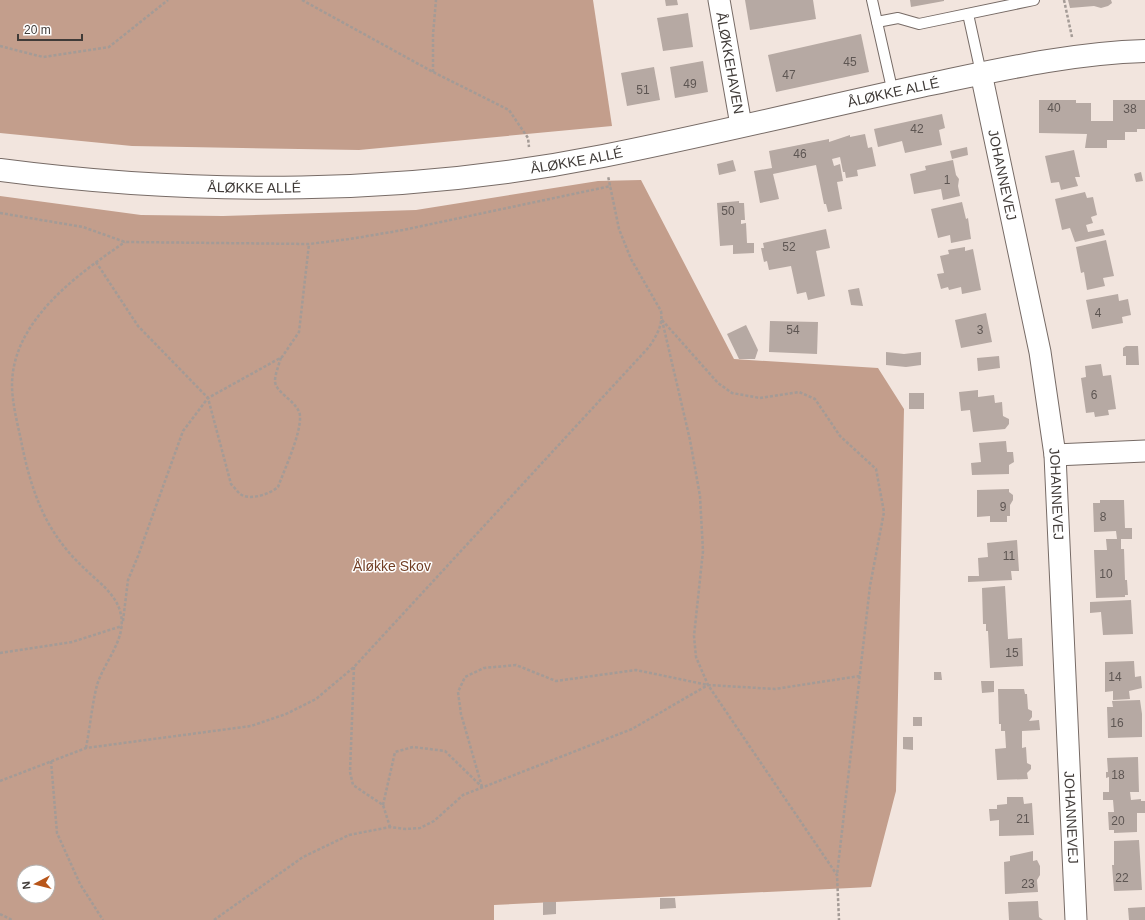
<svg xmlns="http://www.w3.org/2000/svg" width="1145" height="920" font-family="Arial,sans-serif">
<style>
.forest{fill:#c39e8c;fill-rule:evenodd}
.building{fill:#b6a9a3}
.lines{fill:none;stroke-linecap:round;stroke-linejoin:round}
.lane-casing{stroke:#776b66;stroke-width:12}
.street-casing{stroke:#776b66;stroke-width:23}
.secondary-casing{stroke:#776b66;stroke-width:24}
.path{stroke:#a49b96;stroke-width:2.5;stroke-dasharray:3 2;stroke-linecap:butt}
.lane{stroke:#fff;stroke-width:10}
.street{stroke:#fff;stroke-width:21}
.secondary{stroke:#fff;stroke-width:22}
.labels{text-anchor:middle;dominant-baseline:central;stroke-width:3;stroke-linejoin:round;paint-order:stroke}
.number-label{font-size:12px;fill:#5e5653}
.street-label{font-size:14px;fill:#403b38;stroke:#fff}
.park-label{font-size:14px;fill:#713e24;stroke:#fff}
</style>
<rect width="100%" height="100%" fill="#f2e5de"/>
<g class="forest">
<path d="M0 0H593L612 126 359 150 132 146 0 133Z"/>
<path d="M641 180 734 359 878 368 904 409 896 791 871 887 494 905V920H0V196L141 215 223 216 416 210 598 181ZM24 872H48V896H24Z"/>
</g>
<g class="building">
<path d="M665 0H677L678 5 666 6Z"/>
<path d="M745 0H813L816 19 750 30Z"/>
<path d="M910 0H944V1L911 7Z"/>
<path d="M1068 0H1111L1112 3 1108 6 1101 8 1094 6 1070 8Z"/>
<path d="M688 13 693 47 663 51 657 18Z"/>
<path d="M861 34 869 72 776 92 768 55Z"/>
<path d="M703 61 708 92 675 98 670 67Z"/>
<path d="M654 67 660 100 627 106 621 73Z"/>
<path d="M1039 100H1076V103H1091V121H1113V100H1145V129H1137V132H1125V140H1107V148H1085L1087 134 1039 133Z"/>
<path d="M942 114 945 128 939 130 942 145 905 153 902 141 878 147 874 129Z"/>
<path d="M865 134 868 148 872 147 876 166 857 170 858 176 846 178 845 172H843L840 157 832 159 834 166 840 164 843 181 837 182 842 209 828 212 826 204H824L816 165 773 174 779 199 760 203 754 171 772 168 769 151 829 139V142L850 135V137Z"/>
<path d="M967 147 968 155 952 159 950 151Z"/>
<path d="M1074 150 1080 177H1075L1078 186 1061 190 1059 182 1051 183 1045 156Z"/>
<path d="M733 160 736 171 719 175 717 164Z"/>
<path d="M953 160 956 175 959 179 958 186 960 196 943 200 941 189 914 194 910 174 926 170 925 166Z"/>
<path d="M1141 172 1143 181 1136 182 1134 174Z"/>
<path d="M1085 192 1087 198 1093 197 1097 215 1091 217 1093 223 1086 225 1088 232 1103 229 1105 235 1075 242 1070 228 1062 230 1055 199Z"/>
<path d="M739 201V203H744L745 220H741V224L746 223 747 243H754V253L733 254V245L720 246 717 203Z"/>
<path d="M962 202 966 219 968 218 971 239 951 243 950 235 938 238 931 209Z"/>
<path d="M826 229 830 248 816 251 825 296 808 300 806 292 797 294 791 266 769 270 767 261 764 262 761 248H764L763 243Z"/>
<path d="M1106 240 1114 276 1103 278 1105 286 1087 290 1084 272 1081 273 1076 247Z"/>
<path d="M965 247V251L973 249 981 290 962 294 961 287 949 290 948 287 941 289 937 274 944 273 940 256 949 254 948 250Z"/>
<path d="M859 288 863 306 851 305 848 290Z"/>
<path d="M1118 294 1119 301 1128 299 1131 315 1122 317 1123 323 1092 329 1086 300Z"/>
<path d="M986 313 992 342 961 348 955 320Z"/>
<path d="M770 321 818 322 817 354 769 352Z"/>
<path d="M746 325 758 350 755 359H739L727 334Z"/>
<path d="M1126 346H1138L1139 365H1126V356H1123V348Z"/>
<path d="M886 352 904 354 921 352V365L906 367 886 365Z"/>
<path d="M999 356 1000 368 978 371 977 358Z"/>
<path d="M1101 364 1103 376 1111 375 1116 409 1108 410 1109 415 1095 417 1094 412 1086 413 1081 378 1086 377 1085 366Z"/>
<path d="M978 390V397L994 395 995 403 1002 402 1003 416 1009 419V424L1005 429 973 432 970 410 961 411 959 392Z"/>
<rect x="909" y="393" width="15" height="16"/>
<path d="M1006 441 1007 452H1013L1014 462 1009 465V474L972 475 971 463 981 462 979 443Z"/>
<path d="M1009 489V492L1013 495V500L1010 505V516H1007V522H990V516L977 517V490Z"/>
<path d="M1100 500H1124L1125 528H1132V539H1121V549H1124L1125 580H1127L1128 595H1125V597L1096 598 1094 550H1107L1106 539H1117L1116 531 1094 532 1093 503H1100Z"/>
<path d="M1017 540 1019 571H1011L1012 580 968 582V576H979L978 558 988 557 987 543Z"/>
<path d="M1005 586 1008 639 1022 638 1023 666 990 668 988 631H986V624H983L982 588Z"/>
<path d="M1131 600 1133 634 1103 635 1101 612 1090 613V602Z"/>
<path d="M1134 661 1135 677 1141 676 1142 688 1129 691 1130 699 1113 700V691L1105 692V662Z"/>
<path d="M934 672H941L942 680H934Z"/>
<path d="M981 681H994V692L982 693Z"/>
<path d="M998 689H1024L1025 694H1027L1028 709 1032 711V717L1029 721 1039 720 1040 730 1022 731V748L1026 747 1027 763 1031 765V769L1027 773 1028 779 997 780 995 749 1006 748 1005 731H1001V724H999Z"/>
<path d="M1140 700 1142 714V737L1108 738 1107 707H1113L1112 701Z"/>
<rect x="913" y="717" width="9" height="9"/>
<path d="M903 737H913V750L903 749Z"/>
<path d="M1138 757 1139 792H1130L1131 800 1141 799V801H1145V813H1137V832L1114 833V830H1109L1108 812H1114L1113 800H1103V792H1109V777L1106 778V772H1108L1107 758Z"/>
<path d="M1007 797H1023L1024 804 1032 803 1034 835 999 836V820L990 821 989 809H997V805L1007 804Z"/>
<path d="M1139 840 1142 890 1114 891 1112 865H1114V841Z"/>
<path d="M1033 851V861L1037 860 1040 866V875L1037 880 1038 892 1005 894 1004 862 1010 861V856Z"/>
<path d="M660 898H675L676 908 660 909Z"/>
<path d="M1038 901 1039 917 1043 920H1009L1008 902Z"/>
<path d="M543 902H556V914L543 915Z"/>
<path d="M1145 907V920H1129L1128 908Z"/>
</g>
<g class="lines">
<defs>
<g id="lane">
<path d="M872 0 893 93"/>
<path d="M968 14 981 73"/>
<path d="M877 22 898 18 919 24 1034 0"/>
</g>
<g id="street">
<path id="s1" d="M719 0 741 125"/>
<path id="s2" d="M981 73 1040 352 1055 455 1076 920"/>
<path d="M1055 455 1145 451"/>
</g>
<g id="secondary">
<path id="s3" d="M0 170C198 196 406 195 603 156 709 135 815 109 921 86 994 71 1070 53 1145 51"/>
</g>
</defs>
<use href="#lane" class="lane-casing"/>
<use href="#street" class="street-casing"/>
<use href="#secondary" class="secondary-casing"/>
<g class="path">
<path d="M302 0 433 72 509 110 528 138 529 147"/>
<path d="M1064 0 1072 37"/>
<path d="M0 46 43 57 109 47 168 0"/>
<path d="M433 72V35L436 0"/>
<path d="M0 213 83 227 125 242 309 244 350 239 403 230 611 186"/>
<path d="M96 262 138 326 208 398 231 484C234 487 237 491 240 494 250 501 270 494 278 487 285 468 301 434 300 416 299 402 275 393 275 381 275 374 279 365 281 357"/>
<path d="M662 320 718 383 732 393 760 398 799 392 815 399 840 436 876 469 884 512 870 586 837 875"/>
<path d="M662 320 690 440 700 496 703 551 694 636 696 657 708 685 837 875 839 920"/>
<path d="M123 621 128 580 138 556 183 431 208 398 282 357 299 332 309 244"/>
<path d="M0 653 72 642 122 626"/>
<path d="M354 667 350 772 353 785 383 805 390 827"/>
<path d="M86 748C90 727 92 705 97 685 104 662 126 640 121 615 117 594 98 582 84 568 73 558 63 546 55 534 37 507 27 472 21 440 17 422 12 402 12 384 13 320 78 274 125 242"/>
<path d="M51 761 57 833 80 884 103 920"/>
<path d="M0 781 86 748 251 726 286 714 316 699 354 667 649 347C657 335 663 325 661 311L631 259 619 229 608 176"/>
<path d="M482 787 461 714 458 692 465 677 484 668 516 665 556 681 636 670 708 685 775 689 860 676"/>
<path d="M383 805 395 752 413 747 445 751 482 787"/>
<path d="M0 914 12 920"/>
<path d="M214 920 303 857 349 835 390 827 406 829 420 828 434 821 463 795 632 729 708 685"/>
</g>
<use href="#lane" class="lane"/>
<use href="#street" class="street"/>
<use href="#secondary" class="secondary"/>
</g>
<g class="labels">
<g class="number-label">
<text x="850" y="62">45</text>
<text x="789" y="75">47</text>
<text x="690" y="84">49</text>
<text x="643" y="90">51</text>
<text x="1054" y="108">40</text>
<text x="1130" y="109">38</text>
<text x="917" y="129">42</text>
<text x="800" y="154">46</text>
<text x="947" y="180">1</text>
<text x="728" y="211">50</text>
<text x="789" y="247">52</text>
<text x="1098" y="313">4</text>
<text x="793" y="330">54</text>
<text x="980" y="330">3</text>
<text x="1094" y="395">6</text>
<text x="1003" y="507">9</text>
<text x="1103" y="517">8</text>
<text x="1009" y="556">11</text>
<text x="1106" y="574">10</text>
<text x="1012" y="653">15</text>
<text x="1115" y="677">14</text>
<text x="1117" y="723">16</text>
<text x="1118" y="775">18</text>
<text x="1023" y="819">21</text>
<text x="1118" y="821">20</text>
<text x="1122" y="878">22</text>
<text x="1028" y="884">23</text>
</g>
<g class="street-label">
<text stroke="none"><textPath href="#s1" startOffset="64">ÅLØKKEHAVEN</textPath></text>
<text stroke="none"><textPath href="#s3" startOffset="903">ÅLØKKE ALLÉ</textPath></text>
<text stroke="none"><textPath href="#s3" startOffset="579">ÅLØKKE ALLÉ</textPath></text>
<text stroke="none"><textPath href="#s2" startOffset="104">JOHANNEVEJ</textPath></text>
<text stroke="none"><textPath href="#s3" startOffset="255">ÅLØKKE ALLÉ</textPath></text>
<text stroke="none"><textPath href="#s2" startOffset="428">JOHANNEVEJ</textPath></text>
<text stroke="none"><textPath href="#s2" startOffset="752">JOHANNEVEJ</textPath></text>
</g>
<g class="park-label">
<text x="392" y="566">Åløkke Skov</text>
</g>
</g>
<g transform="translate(36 884) rotate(263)"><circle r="19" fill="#ffffff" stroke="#b3b1af"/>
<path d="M0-3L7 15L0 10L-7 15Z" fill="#b8561a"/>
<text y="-6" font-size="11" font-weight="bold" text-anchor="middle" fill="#403b38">N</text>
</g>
<path d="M18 34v6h64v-6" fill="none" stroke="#403b38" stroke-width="2"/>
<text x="24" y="34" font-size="12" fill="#403b38" stroke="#ffffff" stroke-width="3" paint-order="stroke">20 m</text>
</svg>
